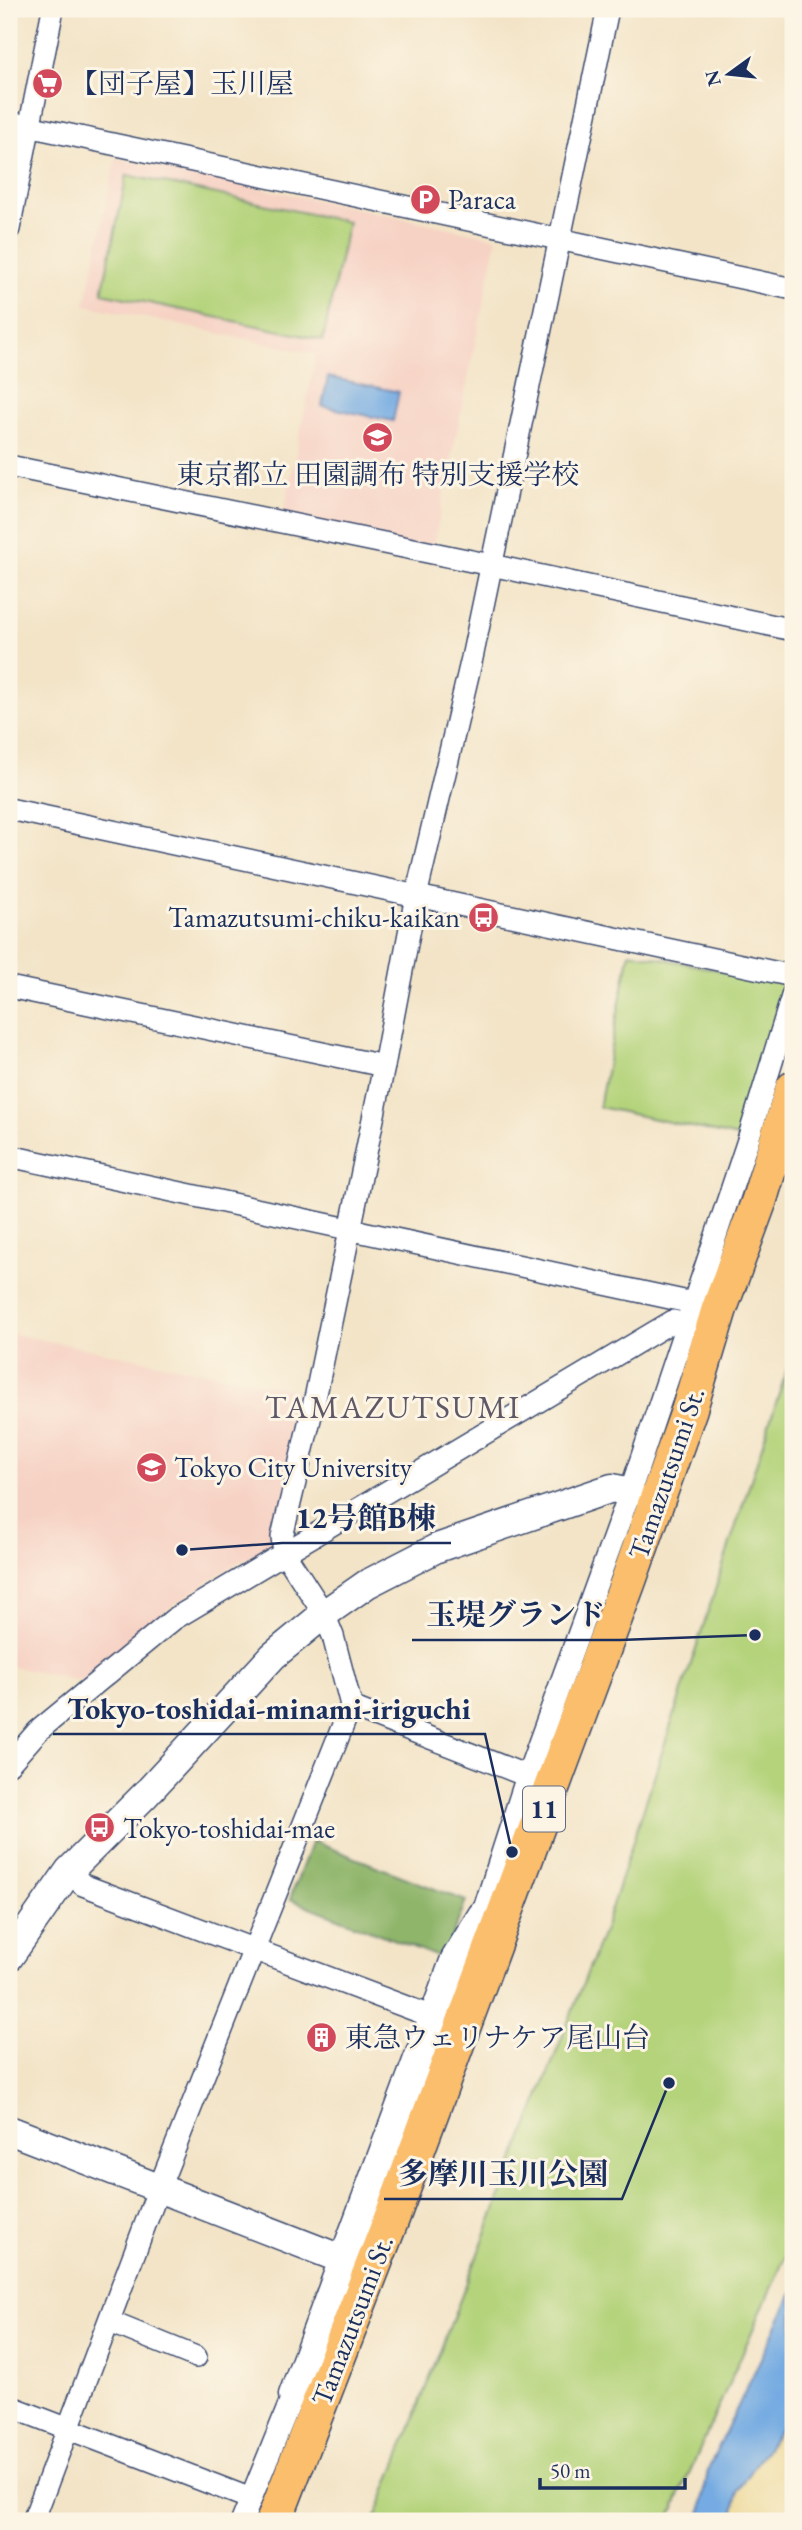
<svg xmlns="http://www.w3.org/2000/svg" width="802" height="2530" font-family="'EB Garamond','Noto Serif JP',serif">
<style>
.built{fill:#f6d2c4}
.green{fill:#b4d37a;stroke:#68816c;stroke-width:2}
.forest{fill:#8fb56a;stroke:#557264;stroke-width:2}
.sand{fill:#eeda9e;stroke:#84847e;stroke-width:2}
.water{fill:#74abe2;stroke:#486da0;stroke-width:2}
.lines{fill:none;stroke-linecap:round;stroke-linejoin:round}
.minor-casing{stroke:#3b4a6e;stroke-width:24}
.tertiary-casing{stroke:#3b4a6e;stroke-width:31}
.primary-casing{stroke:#3b4a6e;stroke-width:38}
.minor{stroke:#fff;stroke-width:21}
.tertiary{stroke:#fff;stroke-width:28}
.primary{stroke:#fabe6d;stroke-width:35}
.labels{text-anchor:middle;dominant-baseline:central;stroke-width:6;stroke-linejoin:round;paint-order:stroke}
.shield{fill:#fcf5e5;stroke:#5e6a86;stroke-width:2}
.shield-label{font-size:26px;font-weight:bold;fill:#1b2f5e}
.poi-label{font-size:28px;fill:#1b2f5e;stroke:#fcf5e5;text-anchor:start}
.street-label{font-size:28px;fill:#1b2f5e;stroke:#fcf5e5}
.quarter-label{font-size:32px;letter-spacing:2px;fill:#5f5866;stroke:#fcf5e5}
.leader{fill:none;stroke:#1b2f5e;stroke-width:2.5}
.callout-dot{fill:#1b2f5e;stroke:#fcf5e5;stroke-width:2.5}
.callout-label{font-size:30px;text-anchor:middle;font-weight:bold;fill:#1b2f5e;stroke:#fcf5e5;stroke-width:6;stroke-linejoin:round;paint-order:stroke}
</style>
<rect width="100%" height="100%" fill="#fcf5e5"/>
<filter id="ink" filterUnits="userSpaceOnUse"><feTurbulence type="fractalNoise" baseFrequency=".0143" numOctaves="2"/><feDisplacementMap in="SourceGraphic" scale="14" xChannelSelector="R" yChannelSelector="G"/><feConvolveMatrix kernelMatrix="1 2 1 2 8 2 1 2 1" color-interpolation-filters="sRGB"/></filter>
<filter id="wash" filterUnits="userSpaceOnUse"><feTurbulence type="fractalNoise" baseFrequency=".00686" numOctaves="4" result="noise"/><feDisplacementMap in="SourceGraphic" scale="28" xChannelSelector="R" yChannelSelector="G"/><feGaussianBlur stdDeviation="1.57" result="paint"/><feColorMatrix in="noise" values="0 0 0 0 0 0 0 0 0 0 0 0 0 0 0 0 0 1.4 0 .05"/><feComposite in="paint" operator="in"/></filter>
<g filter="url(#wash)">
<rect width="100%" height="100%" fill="#f3e4c7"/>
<g class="built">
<path d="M116 158 497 238 432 553 282 521 316 354 85 305Z"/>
<path d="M9 1333 309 1393 278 1542 269 1551 240 1561 166 1610 81 1681 9 1666Z"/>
</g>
<g class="green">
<path d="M127 175 348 222 323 340 102 293Z"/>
<path d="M630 952 782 983 787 991 743 1138 599 1107Z"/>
<path d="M793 1351V2239L668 2521H374L605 1927Z"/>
</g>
<path class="forest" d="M312 1841 466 1901 443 1959 290 1899Z"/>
<path class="sand" d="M793 2404V2521H732L738 2491 783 2424Z"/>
<g class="water">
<path d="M328 377 399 392 393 421 322 406Z"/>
<path d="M793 2291V2404L783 2424 738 2491 732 2521H700L708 2469Z"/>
</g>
</g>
<g filter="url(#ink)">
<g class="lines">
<defs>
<g id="minor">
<path d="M9 122 793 289"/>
<path d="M9 229 53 9"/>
<path d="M9 466 491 565 793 630"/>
<path d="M9 809 793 976"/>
<path d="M9 987 384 1066"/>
<path d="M9 1156 693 1303"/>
<path d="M351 1705 354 1708 527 1776"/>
<path d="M9 1764 38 1731 174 1619 673 1321 686 1324"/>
<path d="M69 1871 83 1885 433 2017"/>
<path d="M482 1915 527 1776 630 1492 747 1143 793 993"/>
<path d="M110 2322 196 2357"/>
<path d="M9 2406 251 2499"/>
<path d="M33 2521 159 2188 351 1705 333 1636 324 1614 284 1552 282 1537 316 1394 384 1066 416 896 472 658 608 9"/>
<path d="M242 2521 293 2395"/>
</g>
<g id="tertiary">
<path d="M9 1957 69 1871 146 1794 273 1656 324 1614 367 1584 437 1548 612 1488 630 1492"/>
<path d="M9 2130 344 2260"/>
<path d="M293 2395 455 1959 482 1915 502 1922"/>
</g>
<path id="primary" d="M274 2521 394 2212 628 1582 689 1410 719 1310 759 1201 793 1089"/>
</defs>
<use href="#minor" class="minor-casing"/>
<use href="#tertiary" class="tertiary-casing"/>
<use href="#primary" class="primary-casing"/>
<use href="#minor" class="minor"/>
<use href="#tertiary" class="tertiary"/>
<use href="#primary" class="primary"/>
</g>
</g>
<defs>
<symbol id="supermarket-disc" viewBox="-11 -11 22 22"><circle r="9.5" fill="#d1495b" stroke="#fcf5e5"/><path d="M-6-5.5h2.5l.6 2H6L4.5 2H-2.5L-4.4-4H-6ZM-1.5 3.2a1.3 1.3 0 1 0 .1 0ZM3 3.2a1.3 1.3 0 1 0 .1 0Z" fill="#fff"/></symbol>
<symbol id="parking-disc" viewBox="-11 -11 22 22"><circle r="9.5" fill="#d1495b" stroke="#fcf5e5"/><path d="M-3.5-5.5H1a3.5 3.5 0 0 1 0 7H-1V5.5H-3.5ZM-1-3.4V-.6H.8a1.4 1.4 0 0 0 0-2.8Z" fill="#fff"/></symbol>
<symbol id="school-disc" viewBox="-11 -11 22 22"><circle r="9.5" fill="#d1495b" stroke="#fcf5e5"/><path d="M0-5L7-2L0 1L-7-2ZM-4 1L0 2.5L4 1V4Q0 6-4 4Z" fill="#fff"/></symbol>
<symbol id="bus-disc" viewBox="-11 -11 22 22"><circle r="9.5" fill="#d1495b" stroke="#fcf5e5"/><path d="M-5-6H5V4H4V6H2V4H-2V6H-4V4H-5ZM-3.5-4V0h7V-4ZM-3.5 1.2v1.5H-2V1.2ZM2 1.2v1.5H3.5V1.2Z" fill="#fff"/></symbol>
<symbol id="university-disc" viewBox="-11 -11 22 22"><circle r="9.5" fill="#d1495b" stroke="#fcf5e5"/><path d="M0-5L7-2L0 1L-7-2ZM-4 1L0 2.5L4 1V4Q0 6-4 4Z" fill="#fff"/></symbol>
<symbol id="building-disc" viewBox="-11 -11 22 22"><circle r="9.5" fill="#d1495b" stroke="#fcf5e5"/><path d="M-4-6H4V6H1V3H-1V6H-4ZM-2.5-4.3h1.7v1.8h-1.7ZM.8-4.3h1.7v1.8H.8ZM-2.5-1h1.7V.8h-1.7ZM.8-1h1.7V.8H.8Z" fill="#fff"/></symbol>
</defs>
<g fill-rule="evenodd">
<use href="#supermarket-disc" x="30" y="66" width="35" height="35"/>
<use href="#parking-disc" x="408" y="182" width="35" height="35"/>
<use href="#school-disc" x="360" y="420" width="35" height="35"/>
<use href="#bus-disc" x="466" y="900" width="35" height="35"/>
<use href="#university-disc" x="134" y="1450" width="35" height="35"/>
<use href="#bus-disc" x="82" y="1810" width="35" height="35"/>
<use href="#building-disc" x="304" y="2020" width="35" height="35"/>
</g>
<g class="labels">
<rect class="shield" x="523" y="1786.5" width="42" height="45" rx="5"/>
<g class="shield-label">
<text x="544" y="1809">11</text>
</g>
<g class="poi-label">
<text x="70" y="83">【団子屋】玉川屋</text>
<text x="448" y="199">Paraca</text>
<text x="378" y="474" text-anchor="middle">東京都立 田園調布 特別支援学校</text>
<text x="460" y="917" text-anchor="end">Tamazutsumi-chiku-kaikan</text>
<text x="174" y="1467">Tokyo City University</text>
<text x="123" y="1828">Tokyo-toshidai-mae</text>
<text x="345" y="2037">東急ウェリナケア尾山台</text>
</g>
<g class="street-label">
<text transform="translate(666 1473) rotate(-71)">Tamazutsumi St.</text>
<text transform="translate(352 2320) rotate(-69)">Tamazutsumi St.</text>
</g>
<g class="quarter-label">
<text x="393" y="1407">TAMAZUTSUMI</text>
</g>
</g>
<path class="leader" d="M182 1550L282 1543H451M755 1635L620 1640H412M512 1852L485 1734H53M669 2083L622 2199H384"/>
<g class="callout-dot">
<circle cx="182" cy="1550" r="7"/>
<circle cx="755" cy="1635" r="7"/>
<circle cx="512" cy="1852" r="7"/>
<circle cx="669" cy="2083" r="7"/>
</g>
<g class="callout-label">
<text x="366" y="1528">12号館B棟</text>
<text x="516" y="1625">玉堤グランド</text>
<text x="269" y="1719">Tokyo-toshidai-minami-iriguchi</text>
<text x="503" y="2184">多摩川玉川公園</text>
</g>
<rect width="802" height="2530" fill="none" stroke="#fcf5e5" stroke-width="35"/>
<g transform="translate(729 74) rotate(255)" stroke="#fcf5e5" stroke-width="5" paint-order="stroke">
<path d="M0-5L12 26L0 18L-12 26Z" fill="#1b2f5e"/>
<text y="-10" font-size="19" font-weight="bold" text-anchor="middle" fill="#1b2f5e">N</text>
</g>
<path d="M540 2478v10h145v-10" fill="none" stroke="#1b2f5e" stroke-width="3.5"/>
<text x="550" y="2478" font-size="21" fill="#1b2f5e" stroke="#fcf5e5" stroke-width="5" paint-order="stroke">50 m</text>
</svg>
